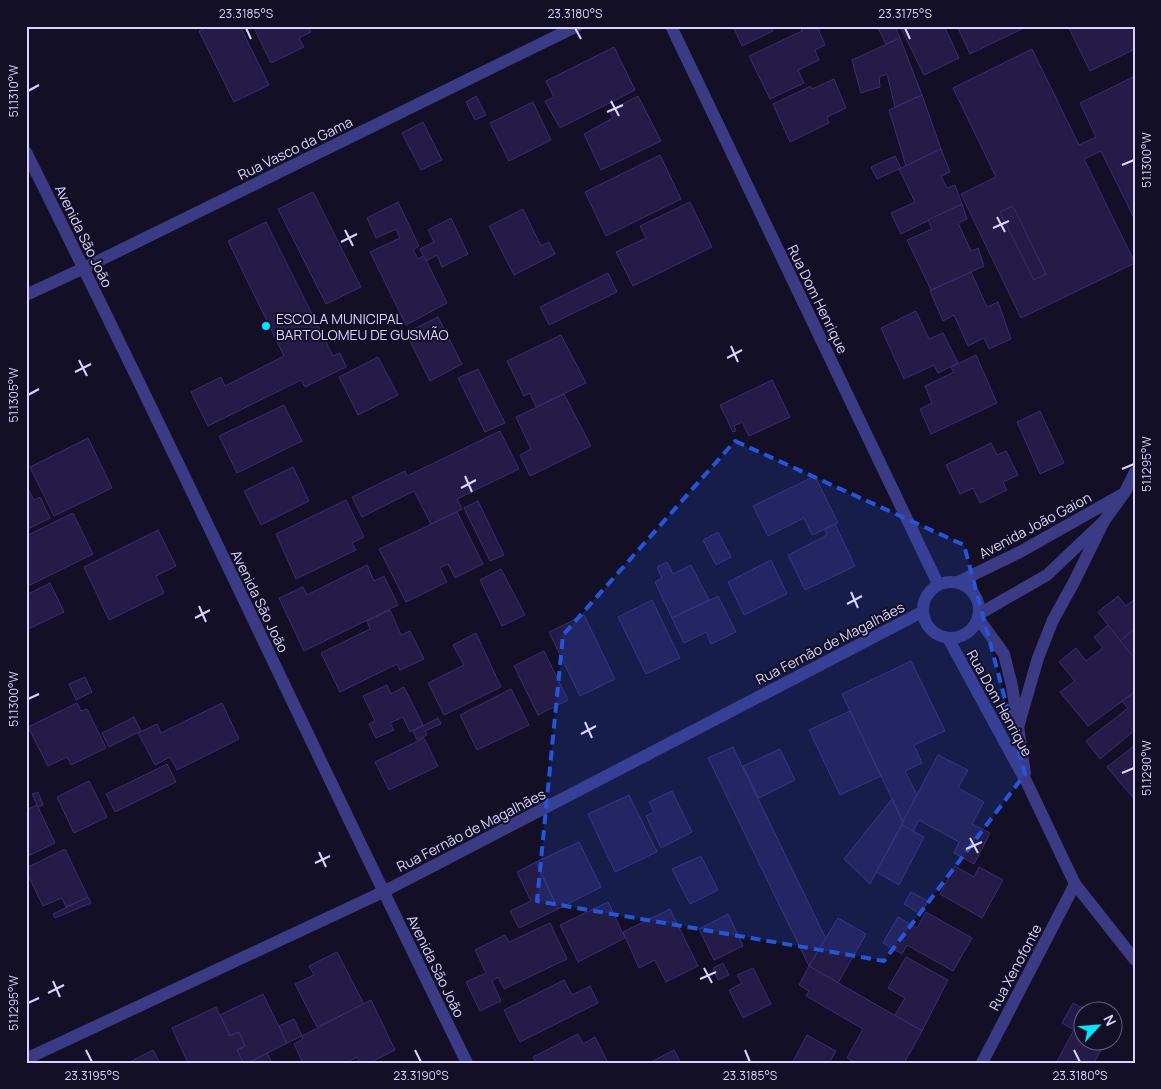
<svg xmlns="http://www.w3.org/2000/svg" width="1161" height="1089" font-family="Manrope,sans-serif">
<style>
.building{fill:#241b47;stroke:#3b2d73}
.lines{fill:none;stroke-linecap:round;stroke-linejoin:round}
.street{stroke:#3d3a85;stroke-width:12}
.marked{fill:#2655da;fill-opacity:0.2;stroke:#2655da;stroke-width:4;stroke-dasharray:10 6;stroke-linejoin:round}
.ticks{fill:none;stroke:#d9d4ff;stroke-width:2}
.poi-dot{fill:#00e5ff;stroke:#130f26;stroke-width:2}
.labels{text-anchor:middle;dominant-baseline:central;stroke-width:4;stroke-linejoin:round;paint-order:stroke}
.street-label{font-size:14px;fill:#d9d4ff;stroke:#130f26}
.poi-label{font-size:14px;fill:#d9d4ff;stroke:#130f26;text-anchor:start}
.neatline{fill:none;stroke:#d9d4ff;stroke-width:2}
.ticks-label{font-size:12px;text-anchor:middle;fill:#d9d4ff}
</style>
<rect width="100%" height="100%" fill="#130f26"/>
<g class="building">
<path d="M210 26H240L269 85 234 102 199 31Z"/>
<path d="M253 26H308L311 32 299 38 304 47 271 63Z"/>
<path d="M733 26H770L773 31 742 46Z"/>
<path d="M800 26H817L825 45 815 50 819 60 798 70 804 83 770 99 749 56 802 31Z"/>
<path d="M877 26H895L900 38 886 44Z"/>
<path d="M900 26H944L959 58 924 75Z"/>
<path d="M957 26H1028L970 54Z"/>
<path d="M1068 26H1135V49L1090 71Z"/>
<path d="M900 38 922 95 895 107 887 74 879 77 880 87 861 93 852 60Z"/>
<path d="M614 47 635 90 560 128 545 101 554 97 546 81Z"/>
<path d="M1032 49 1079 145 1096 137 1080 103 1135 76V220L1101 151 1084 159 1135 263 1021 318 961 194 996 177 953 88Z"/>
<path d="M834 79 846 108 827 117 829 123 790 142 773 104 811 86 812 89Z"/>
<path d="M922 95 941 149 906 166 889 110Z"/>
<path d="M476 96 486 115 475 120 466 102Z"/>
<path d="M638 96 661 141 601 170 584 134 613 118 609 111Z"/>
<path d="M533 102 551 140 509 161 490 123Z"/>
<path d="M423 122 442 160 421 170 402 133Z"/>
<path d="M941 149 950 172 941 176 947 188 955 185 962 204 901 234 891 213 915 202 899 169Z"/>
<path d="M660 155 681 199 606 236 585 192Z"/>
<path d="M895 156 901 168 877 179 871 167Z"/>
<path d="M313 192 361 287 326 304 278 209Z"/>
<path d="M398 202 419 246 413 250 418 259 424 256 447 303 406 325 370 252 400 238 396 229 376 238 367 218Z"/>
<path d="M690 202 712 247 633 286 616 252 646 238 640 226Z"/>
<path d="M962 204 967 219 958 223 971 251 978 248 984 266 931 290 907 240 932 229 928 220Z"/>
<path d="M1013 206 1046 274 1034 280 1000 212Z"/>
<path d="M523 209 541 246 549 242 555 254 514 275 489 226Z"/>
<path d="M451 218 468 254 442 267 437 255 426 261 420 249 434 242 428 230Z"/>
<path d="M266 222 333 356 340 353 346 367 305 387 301 380 208 426 191 392 221 377 225 386 284 356 228 241Z"/>
<path d="M971 272 987 307 998 302 1011 339 989 349 984 338 968 346 954 315 943 321 930 291Z"/>
<path d="M608 273 617 292 549 325 540 307Z"/>
<path d="M916 311 929 339 943 333 958 363 938 373 934 365 904 379 881 328Z"/>
<path d="M438 317 462 364 430 381 406 333Z"/>
<path d="M561 335 586 383 536 407 530 393 524 396 507 361Z"/>
<path d="M976 355 997 403 931 434 920 409 932 403 925 386 954 372 951 367Z"/>
<path d="M378 357 398 395 358 415 339 377Z"/>
<path d="M478 369 505 423 485 432 458 378Z"/>
<path d="M772 380 790 417 749 436 742 422 734 426 736 431 733 432 720 405Z"/>
<path d="M564 394 591 446 530 476 520 455 531 449 516 417Z"/>
<path d="M284 405 302 441 237 473 219 436Z"/>
<path d="M1040 411 1064 463 1040 474 1017 422Z"/>
<path d="M500 431 519 469 457 499 462 509 431 524 414 491 362 517 352 497 405 471 407 476Z"/>
<path d="M88 438 112 488 54 516 30 467Z"/>
<path d="M991 443 997 455 1006 451 1018 475 1003 482 1007 490 980 503 973 488 960 494 946 465Z"/>
<path d="M293 467 309 501 261 525 244 491Z"/>
<path d="M815 476 838 523 812 535 804 518 768 536 753 506Z"/>
<path d="M26 485 34 500 40 497 50 518 26 530Z"/>
<path d="M346 500 364 537 352 543 356 550 296 579 276 534Z"/>
<path d="M478 501 504 555 490 561 464 508Z"/>
<path d="M457 512 483 564 455 578 448 564 440 568 447 582 406 602 379 549Z"/>
<path d="M73 513 93 554 26 587V536Z"/>
<path d="M835 524 855 566 805 590 788 555 827 535 825 529Z"/>
<path d="M158 530 176 566 156 576 164 593 109 620 84 567Z"/>
<path d="M718 532 731 557 716 565 703 540Z"/>
<path d="M771 560 787 594 744 615 728 582Z"/>
<path d="M667 562 673 574 691 565 709 600 672 618 655 582 662 578 657 567Z"/>
<path d="M367 565 374 581 384 576 398 605 304 651 279 598 303 587 307 595Z"/>
<path d="M501 569 525 615 502 626 480 580Z"/>
<path d="M50 583 64 612 26 630V595Z"/>
<path d="M718 596 736 632 711 644 706 632 684 643 672 618Z"/>
<path d="M1118 596 1126 606 1135 599V629L1120 641 1098 612Z"/>
<path d="M652 600 680 658 646 674 618 617Z"/>
<path d="M390 610 401 635 410 631 424 659 400 670 397 664 340 692 321 653 370 629 367 621Z"/>
<path d="M584 615 615 679 580 696 549 632Z"/>
<path d="M1108 625 1135 659V692L1088 726 1060 692 1075 681 1059 662 1076 648 1086 661 1103 648 1094 637Z"/>
<path d="M1135 628V659L1120 641Z"/>
<path d="M476 633 501 687 444 715 428 683 464 665 453 645Z"/>
<path d="M544 651 568 700 538 715 514 666Z"/>
<path d="M911 661 945 731 914 745 922 763 905 771 917 795 903 822 842 694Z"/>
<path d="M85 677 92 692 76 700 69 684Z"/>
<path d="M387 685 391 694 404 687 423 725 410 732 403 717 390 723 394 730 376 738 369 724 375 721 363 696Z"/>
<path d="M511 689 529 725 477 750 460 715Z"/>
<path d="M1135 692V730L1100 759 1086 741 1128 708 1122 701Z"/>
<path d="M77 703 81 711 87 709 106 748 71 765 67 757 48 766 28 727Z"/>
<path d="M222 703 239 739 177 770 170 757 155 765 138 733 157 724 161 733Z"/>
<path d="M850 711 881 776 840 795 809 730Z"/>
<path d="M134 717 141 731 109 747 102 733Z"/>
<path d="M438 718 441 724 425 731 427 735 417 740 413 731Z"/>
<path d="M424 738 438 766 389 790 375 762Z"/>
<path d="M1135 745V800L1107 767Z"/>
<path d="M733 747 826 939 809 966 708 758Z"/>
<path d="M780 749 795 780 759 798 743 766Z"/>
<path d="M938 755 968 770 958 788 984 802 972 824 990 833 974 864 954 853 959 842 919 820 913 831 901 825Z"/>
<path d="M167 764 176 782 115 812 106 794Z"/>
<path d="M89 781 107 817 74 833 57 797Z"/>
<path d="M672 791 692 832 661 848 646 816 654 812 649 802Z"/>
<path d="M38 792 43 805 38 807 32 794Z"/>
<path d="M629 795 657 852 615 872 588 814Z"/>
<path d="M892 799 903 822 870 884 844 859Z"/>
<path d="M37 805 55 843 26 857V810Z"/>
<path d="M902 825 924 837 899 885 876 872Z"/>
<path d="M579 842 601 887 558 909 536 862Z"/>
<path d="M65 849 88 897 66 907 62 898 43 906 26 871V868Z"/>
<path d="M701 856 718 890 690 904 672 869Z"/>
<path d="M536 862 558 909 519 928 510 911 531 901 517 872Z"/>
<path d="M955 866 974 877 979 867 1003 880 982 918 940 894Z"/>
<path d="M911 892 928 901 921 914 904 904Z"/>
<path d="M88 897 91 903 55 918 53 914Z"/>
<path d="M608 902 625 938 578 962 560 925Z"/>
<path d="M670 909 698 966 666 982 655 960 639 968 623 932Z"/>
<path d="M926 912 972 938 953 971 907 945 902 954 883 943 898 917 917 928Z"/>
<path d="M728 914 743 946 714 960 699 929Z"/>
<path d="M838 918 866 934 838 983 809 966Z"/>
<path d="M550 923 567 959 504 989 498 977 492 981 501 1001 480 1011 466 982 486 973 475 950 505 935 509 942Z"/>
<path d="M337 952 364 1004 317 1027 295 984 314 975 309 966Z"/>
<path d="M906 957 948 980 922 1031 895 1015 905 998 888 988Z"/>
<path d="M723 963 729 975 718 980 713 968Z"/>
<path d="M809 966 922 1031 904 1063H856L847 1058 863 1029 806 996 809 991 799 985Z"/>
<path d="M753 968 771 1004 743 1018 729 990 742 983 737 975Z"/>
<path d="M564 980 572 995 590 986 598 1003 520 1042 504 1010Z"/>
<path d="M263 994 287 1043 248 1063H243L237 1050 245 1046 239 1032 230 1036 220 1015Z"/>
<path d="M371 1000 395 1050 369 1063H360L357 1057 345 1063H303L294 1044 303 1039 302 1036Z"/>
<path d="M1073 1003 1089 1012H1084V1042H1105L1094 1063H1056L1074 1030 1062 1023Z"/>
<path d="M216 1007 230 1036 239 1032 245 1046 237 1050 243 1063H188L172 1028Z"/>
<path d="M294 1019 302 1036 287 1043 279 1026Z"/>
<path d="M578 1034 583 1044 595 1037 607 1061 603 1063H536L533 1057Z"/>
<path d="M807 1035 836 1051 829 1063H792Z"/>
<path d="M153 1050 160 1063H128Z"/>
<path d="M674 1050 681 1063H649Z"/>
<path d="M267 1053 272 1063H248Z"/>
</g>
<g class="lines">
<g class="street">
<path d="M671 26 938 584"/>
<path d="M26 152C177 454 318 760 467 1063"/>
<path d="M26 295 84 268 577 26"/>
<circle cx="951" cy="610" r="28"/>
<path d="M958 582 1020 552 1121 495"/>
<path d="M979 614 1047 575 1104 521 1125 492 1135 472"/>
<path d="M978 618 1004 654 1012 686 1025 773"/>
<path d="M948 638 1027 783 1075 884 1135 960"/>
<path d="M1018 727 1038 658 1053 620 1074 582 1104 521"/>
<path d="M26 1059 383 892 922 612"/>
<path d="M982 1063 1075 884"/>
</g>
</g>
<path class="marked" d="M735 441 964 545 1025 774 884 961 537 901 563 635Z"/>
<path class="ticks" d="M246 28 251 39M575 28 581 39M905 28 910 39M28 91 39 85M611 101 619 116M607 112 623 105M1122 165 1134 160M997 217 1005 232M993 228 1009 221M345 230 353 246M341 242 357 234M731 346 738 362M727 358 742 350M79 360 87 376M75 372 91 364M28 395 39 389M1122 469 1134 464M465 476 472 492M461 488 476 480M851 592 858 608M847 604 862 596M199 606 206 622M195 618 210 610M28 699 39 694M585 722 592 738M581 734 596 726M1122 773 1134 768M970 838 978 853M966 849 982 842M319 852 326 867M315 863 330 856M704 968 712 983M700 979 716 972M53 981 60 997M48 993 64 985M28 1003 39 998M86 1050 92 1062M415 1050 421 1062M745 1050 750 1062M1074 1050 1080 1062"/>
<circle class="poi-dot" cx="266" cy="326" r="5"/>
<g class="labels">
<g class="street-label">
<text transform="translate(295 148) rotate(-26)">Rua Vasco da Gama</text>
<text transform="translate(84 236) rotate(64)">Avenida São João</text>
<text transform="translate(818 299) rotate(64)">Rua Dom Henrique</text>
<text transform="translate(1035 525) rotate(-28)">Avenida João Gaion</text>
<text transform="translate(260 601) rotate(64)">Avenida São João</text>
<text transform="translate(830 643) rotate(-27)">Rua Fernão de Magalhães</text>
<text transform="translate(1000 703) rotate(61)">Rua Dom Henrique</text>
<text transform="translate(471 830) rotate(-27)">Rua Fernão de Magalhães</text>
<text transform="translate(436 966) rotate(64)">Avenida São João</text>
<text transform="translate(1015 967) rotate(-62)">Rua Xenofonte</text>
</g>
<g class="poi-label">
<text x="276" y="318">ESCOLA MUNICIPAL<tspan x="276" dy="16">BARTOLOMEU DE GUSMÃO</tspan></text>
</g>
</g>
<rect width="1161" height="1089" fill="none" stroke="#130f26" stroke-width="55"/>
<g transform="translate(1098 1026) rotate(64)"><circle r="24" fill="#130f26" stroke="#625e7d"/>
<path d="M0-4L9 19L0 12L-9 19Z" fill="#00e5ff"/>
<text y="-8" font-size="14" font-weight="bold" text-anchor="middle" fill="#d9d4ff">N</text>
</g>
<rect x="28" y="28" width="1106" height="1034" class="neatline"/>
<g class="ticks-label">
<text x="246" y="18">23.3185°S</text>
<text x="575" y="18">23.3180°S</text>
<text x="905" y="18">23.3175°S</text>
<text transform="translate(14 91) rotate(-90)" y="4">51.1310°W</text>
<text transform="translate(1147 160) rotate(-90)" y="4">51.1300°W</text>
<text transform="translate(14 395) rotate(-90)" y="4">51.1305°W</text>
<text transform="translate(1147 464) rotate(-90)" y="4">51.1295°W</text>
<text transform="translate(14 699) rotate(-90)" y="4">51.1300°W</text>
<text transform="translate(1147 768) rotate(-90)" y="4">51.1290°W</text>
<text transform="translate(14 1003) rotate(-90)" y="4">51.1295°W</text>
<text x="92" y="1080">23.3195°S</text>
<text x="421" y="1080">23.3190°S</text>
<text x="750" y="1080">23.3185°S</text>
<text x="1080" y="1080">23.3180°S</text>
</g>
</svg>
